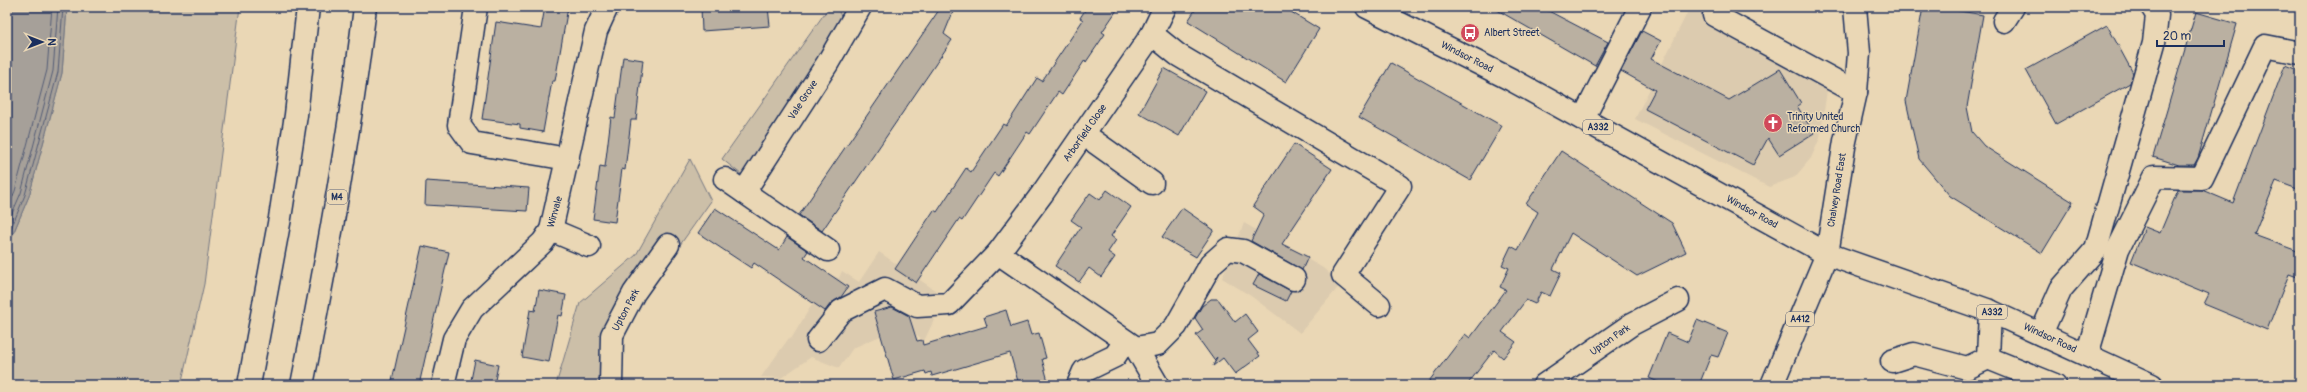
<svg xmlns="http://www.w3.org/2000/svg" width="2307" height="392" font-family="Pangolin,sans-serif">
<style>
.built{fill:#dccbaf}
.green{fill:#ccbfa8;stroke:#747783}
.water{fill:#a6a099;stroke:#6e7381}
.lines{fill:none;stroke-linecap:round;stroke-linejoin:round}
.shore{stroke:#535c76;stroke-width:1}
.building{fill:#bab0a1;stroke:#1b2f5e}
.minor-casing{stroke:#1b2f5e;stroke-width:25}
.major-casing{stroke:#1b2f5e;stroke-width:25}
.highway-casing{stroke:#1b2f5e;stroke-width:25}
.minor{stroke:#ead7b5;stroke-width:22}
.major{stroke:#ead7b5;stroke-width:22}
.highway{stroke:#ead7b5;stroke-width:22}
.labels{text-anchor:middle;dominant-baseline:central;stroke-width:3;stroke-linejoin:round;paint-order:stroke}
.shield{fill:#ead7b5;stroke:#596178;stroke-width:1}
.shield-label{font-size:9px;font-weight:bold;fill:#1b2f5e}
.poi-label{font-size:10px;fill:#1b2f5e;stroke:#ead7b5;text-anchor:start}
.street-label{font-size:10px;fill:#1b2f5e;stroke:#ead7b5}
</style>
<rect width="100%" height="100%" fill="#ead7b5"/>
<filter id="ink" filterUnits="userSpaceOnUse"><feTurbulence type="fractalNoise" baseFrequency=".025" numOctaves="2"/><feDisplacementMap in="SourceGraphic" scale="8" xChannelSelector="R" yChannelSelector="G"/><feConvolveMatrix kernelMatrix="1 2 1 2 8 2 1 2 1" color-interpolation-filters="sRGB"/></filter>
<g filter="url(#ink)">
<g class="built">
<path d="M1690 7H1717L1828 84 1820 138 1811 158 1795 177 1769 187 1635 119Z"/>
<path d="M1244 223 1323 268 1341 284 1300 333 1251 296 1222 278Z"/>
<path d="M879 252 945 297 924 341 905 325 853 348 839 368 811 357 781 378 761 377 789 338 791 339 830 275 839 278 842 271 859 282Z"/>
</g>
<g class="green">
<path d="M67 7H240L204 284 181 385H7V248L29 196 62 73Z"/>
<path d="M829 7H837L842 19 841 28 742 175 722 159Z"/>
<path d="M690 159 711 201 615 337 613 385H556L580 303 636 255Z"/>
</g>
<path class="water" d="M7 7H67L62 73 29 196 7 248Z"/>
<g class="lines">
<g class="shore">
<path d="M7 210 15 191 47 70 52 7"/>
<path d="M7 225 21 193 53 71 58 7"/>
<path d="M7 238 25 195 58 72 63 7"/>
</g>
</g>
<g class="building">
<path d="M545 7H568L555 81H552L543 132 520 128V124L482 119 496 22 541 29Z"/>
<path d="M701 7H768L770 26 702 31Z"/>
<path d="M941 7H955L944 34 952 40 822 231 799 215Z"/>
<path d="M1087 7H1119L1102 32 1105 34 1086 62 1085 60 1062 95 1058 92 1030 134 1027 132 998 176 994 173 962 221 959 219 916 283 895 269 934 210 937 212 966 168 971 172 1003 124 1006 126 1037 78 1042 81 1083 20 1080 18Z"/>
<path d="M1197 7H1283L1319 29 1286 82 1188 21Z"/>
<path d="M1492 7H1541L1608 42 1595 66Z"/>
<path d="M1923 7H1937L1983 15 1967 107 1972 132 1984 146 2073 202 2042 253 1950 196 1919 159 1906 101Z"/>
<path d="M2196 12 2237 24 2198 158 2194 165H2179L2153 157Z"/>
<path d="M2107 25 2133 73 2130 83 2056 124 2026 70Z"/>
<path d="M1642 31 1661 41 1651 59 1729 100 1780 69 1801 103 1797 106 1814 133 1779 155 1768 138 1753 165 1645 109 1655 90 1621 71Z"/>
<path d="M623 57 643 60 636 120H631L625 170 622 169 615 222 593 219 600 166 605 167 611 117 615 118Z"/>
<path d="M1391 63 1502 126 1470 180 1359 117Z"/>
<path d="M2285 65 2300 71V190L2276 181 2254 235 2300 252V278L2289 274 2267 330 2204 304 2209 294 2131 262 2145 227 2160 233 2178 190H2202L2233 203Z"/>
<path d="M1164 68 1205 91 1179 136 1139 113Z"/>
<path d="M1294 144 1332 169 1282 244 1308 257 1302 270 1251 241 1264 214 1253 206Z"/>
<path d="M1561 151 1672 223 1686 252 1637 276 1571 233 1553 269 1561 273 1550 296 1541 292 1535 304 1526 300 1502 332 1516 342 1503 358 1494 350 1467 385H1426L1465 334 1470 338 1506 290 1500 287 1509 268 1502 265 1511 246 1518 250 1538 212 1526 204Z"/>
<path d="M426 181 529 188 527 211 425 205Z"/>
<path d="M1107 190 1131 207 1111 236 1116 240 1108 252 1115 257 1101 277 1089 268 1079 282 1055 266 1081 227 1071 220 1090 193 1100 200Z"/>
<path d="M715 208 779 250 787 237 808 251 804 257 848 287 841 297 831 303 825 311 754 263 751 268 698 233Z"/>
<path d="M1182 208 1214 230 1196 257 1162 237Z"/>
<path d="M422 246 449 252 419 385H391Z"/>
<path d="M1259 274 1291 291 1286 301 1253 285Z"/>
<path d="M539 290 566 295 562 316 558 315 549 362 522 357 530 310 535 311Z"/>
<path d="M1211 299H1218L1235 322 1245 314 1258 332 1248 340 1260 356 1235 374 1223 358 1213 366 1217 357 1214 360 1196 335 1203 330 1195 318 1202 306Z"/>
<path d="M892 307 909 316 917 341 922 340 923 345 987 326 984 317 1006 310 1011 327 1027 322 1031 335 1039 333 1046 358 1042 359 1049 385H1019L1010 353 932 376 931 372 926 374 925 371 894 380 874 312Z"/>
<path d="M1697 320 1728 333 1718 357 1711 355 1699 385H1665L1649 378 1667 333 1688 342Z"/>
<path d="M475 360 498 365 494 385H470Z"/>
</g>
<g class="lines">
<defs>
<g id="minor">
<path d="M476 7 459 125 472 143 568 159"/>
<path d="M1714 15 1856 92"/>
<path d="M2004 21 2013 7"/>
<path d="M1152 34 1178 55 1400 186 1343 275 1379 305"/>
<path d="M1583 119 1640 7"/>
<path d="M1085 135 1152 183"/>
<path d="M725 179 828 250"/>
<path d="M744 192 827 64 860 7"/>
<path d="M551 230 589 246"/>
<path d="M998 253 1136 348 1157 384"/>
<path d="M1827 254 1845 141 1856 92 1859 53 1855 7"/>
<path d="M1990 311 1988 358 2055 385"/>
<path d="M2041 334 2061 289 2096 249 2154 43 2157 15 2152 7"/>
<path d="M818 340 841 311 885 289 917 306 949 304 998 253 1042 194 1152 34 1165 7"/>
<path d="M1136 348 1158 344 1176 326 1211 264 1228 249 1243 251 1294 279"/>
<path d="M2087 355 2118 249 2154 177 2202 178 2265 46 2300 53"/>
<path d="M1892 361 1914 354 1967 368 1988 358"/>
<path d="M443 385 454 339 472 309 543 242 551 230 596 31 607 7"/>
<path d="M611 385 612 335 634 293 668 245"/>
<path d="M1078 385 1084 371 1115 356 1125 341"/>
<path d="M1544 385 1632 324 1678 300"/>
</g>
<g id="major">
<path d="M1367 7 1512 80 1827 254 1990 311 2152 385"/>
<path d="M1772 385 1827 254"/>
</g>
<g id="highway">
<path d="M249 385 280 218 296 115 308 7"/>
<path d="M302 385C327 260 350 134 365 7"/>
</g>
</defs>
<use href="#minor" class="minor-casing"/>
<use href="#major" class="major-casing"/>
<use href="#highway" class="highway-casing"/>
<use href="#minor" class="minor"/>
<use href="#major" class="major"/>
<use href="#highway" class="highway"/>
</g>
</g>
<defs>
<symbol id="bus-disc" viewBox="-11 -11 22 22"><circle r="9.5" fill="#d1495b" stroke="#ead7b5"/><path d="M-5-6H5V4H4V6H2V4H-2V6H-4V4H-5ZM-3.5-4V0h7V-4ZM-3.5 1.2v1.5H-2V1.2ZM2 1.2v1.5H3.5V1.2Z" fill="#fff"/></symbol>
<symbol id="church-disc" viewBox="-11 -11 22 22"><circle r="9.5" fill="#d1495b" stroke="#ead7b5"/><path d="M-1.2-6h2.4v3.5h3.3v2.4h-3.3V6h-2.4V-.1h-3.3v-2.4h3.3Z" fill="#fff"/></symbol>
</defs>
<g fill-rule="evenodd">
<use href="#bus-disc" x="1459" y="22" width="22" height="22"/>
<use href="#church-disc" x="1762" y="112" width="22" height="22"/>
</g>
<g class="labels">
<g class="shield">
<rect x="1583" y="120" width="30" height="14" rx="3"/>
<rect x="327" y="190" width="20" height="14" rx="3"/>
<rect x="1977" y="305" width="30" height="14" rx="3"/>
<rect x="1786" y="312" width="28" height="14" rx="3"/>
</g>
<g class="shield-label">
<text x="1598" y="127">A332</text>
<text x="337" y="197">M4</text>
<text x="1992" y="312">A332</text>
<text x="1800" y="319">A412</text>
</g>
<g class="poi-label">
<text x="1484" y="33">Albert Street</text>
<text x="1787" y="117">Trinity United<tspan x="1787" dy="12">Reformed Church</tspan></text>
</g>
<g class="street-label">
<text transform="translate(1467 57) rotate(27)">Windsor Road</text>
<text transform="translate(803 100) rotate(-57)">Vale Grove</text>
<text transform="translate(1085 133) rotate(-55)">Arborfield Close</text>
<text transform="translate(1837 190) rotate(-81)">Chalvey Road East</text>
<text transform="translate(555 212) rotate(-74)">Winvale</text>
<text transform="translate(1752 212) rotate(29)">Windsor Road</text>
<text transform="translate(626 310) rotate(-62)">Upton Park</text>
<text transform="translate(2050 338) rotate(25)">Windsor Road</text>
<text transform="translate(1610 340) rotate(-35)">Upton Park</text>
</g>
</g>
<rect width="2307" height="392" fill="none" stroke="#ead7b5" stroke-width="24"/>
<rect x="12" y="12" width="2283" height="368" fill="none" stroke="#1b2f5e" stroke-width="1.5" filter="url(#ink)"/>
<g transform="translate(42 42) rotate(90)" stroke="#ead7b5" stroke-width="3" paint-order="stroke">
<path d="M0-3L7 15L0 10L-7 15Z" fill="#1b2f5e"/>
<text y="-6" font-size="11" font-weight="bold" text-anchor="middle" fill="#1b2f5e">N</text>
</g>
<path d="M2157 40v6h67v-6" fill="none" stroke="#1b2f5e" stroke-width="2"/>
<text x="2163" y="40" font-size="12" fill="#1b2f5e" stroke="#ead7b5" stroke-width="3" paint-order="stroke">20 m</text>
</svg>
